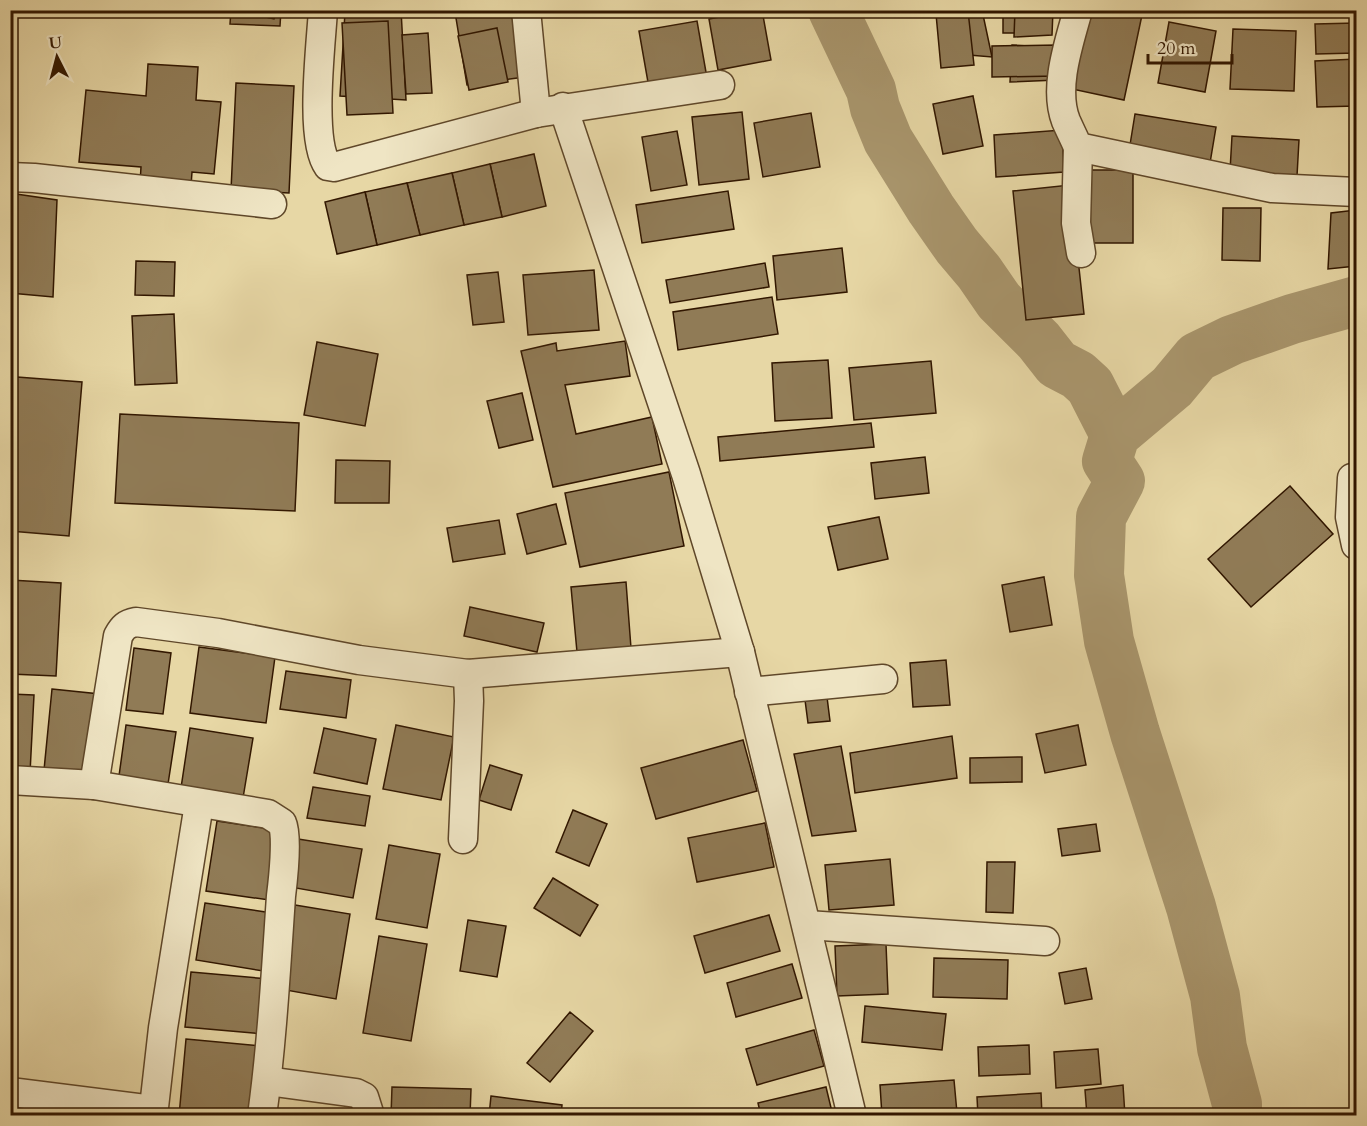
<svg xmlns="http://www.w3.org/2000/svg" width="1367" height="1126" font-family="Cardo,serif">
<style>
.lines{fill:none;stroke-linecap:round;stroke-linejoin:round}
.river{stroke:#a9966d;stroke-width:50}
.building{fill:#907b56;stroke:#321700;stroke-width:1.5}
.minor-casing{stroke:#5f4729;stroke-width:31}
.minor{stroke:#efe5c4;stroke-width:28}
</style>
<rect width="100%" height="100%" fill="#e7d7a5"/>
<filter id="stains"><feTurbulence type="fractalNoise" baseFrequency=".00333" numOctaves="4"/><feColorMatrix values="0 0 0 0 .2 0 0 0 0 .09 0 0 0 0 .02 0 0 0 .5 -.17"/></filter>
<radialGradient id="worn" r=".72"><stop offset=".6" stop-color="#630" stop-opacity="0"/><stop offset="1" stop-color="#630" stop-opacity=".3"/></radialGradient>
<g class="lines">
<g class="river">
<path d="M833 10 871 90 875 108 888 140 931 209 957 246 979 272 999 301 1039 341 1057 364 1078 375 1090 386 1115 435"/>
<path d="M1237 1116V1104L1222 1048 1215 996 1191 907 1135 733 1109 641 1099 575 1101 517 1120 481 1107 461 1115 435 1172 387 1197 357 1232 340 1292 319 1356 301"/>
</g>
</g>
<g class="building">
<path d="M99 10H157L156 15 98 12Z"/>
<path d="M231 10H281L280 26 230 24Z"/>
<path d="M247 10H278L274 19 247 13Z"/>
<path d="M401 10 406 100 340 96 345 12Z"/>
<path d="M462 10H516L532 76 467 85 455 12Z"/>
<path d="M756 10H762L771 60 718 70 709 19Z"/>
<path d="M945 10H982L992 57 957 54Z"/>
<rect x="1003" y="10" width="44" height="23"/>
<path d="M1015 10H1053L1052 35 1014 37Z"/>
<path d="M1089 10H1118L1142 15 1124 100 1072 89Z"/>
<path d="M968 11 974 65 941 68 936 14Z"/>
<path d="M388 21 393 113 347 115 342 23Z"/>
<path d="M697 21 707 78 649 88 639 31Z"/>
<path d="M1169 22 1216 31 1205 92 1158 83Z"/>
<path d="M1356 23V53L1316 54 1315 24Z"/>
<path d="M497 28 508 82 469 90 458 36Z"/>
<path d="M1233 29 1296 31 1294 91 1230 89Z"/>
<path d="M428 33 432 93 406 94 402 35Z"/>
<path d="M1012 45 1061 48 1057 80 1010 82Z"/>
<path d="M1057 45V76L992 77V46Z"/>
<path d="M1356 59V106L1317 107 1315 61Z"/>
<path d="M148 64 198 67 196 100 221 102 214 174 192 172 191 186 140 183 141 167 79 162 86 90 146 96Z"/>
<path d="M236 83 294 86 289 193 231 190Z"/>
<path d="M973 96 983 146 943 154 933 104Z"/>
<path d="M742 112 749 179 699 185 692 117Z"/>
<path d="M811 113 820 167 763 177 754 123Z"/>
<path d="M1135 114 1216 127 1210 163 1129 151Z"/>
<path d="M1062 130 1064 172 996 177 994 135Z"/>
<path d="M677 131 687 185 651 191 642 137Z"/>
<path d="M1232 136 1299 140 1297 176 1230 171Z"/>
<path d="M534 154 546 206 502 217 490 164Z"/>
<path d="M490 164 502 217 464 225 452 173Z"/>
<rect x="1086" y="170" width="47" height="73"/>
<path d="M452 173 464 225 420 235 407 183Z"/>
<path d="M407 183 420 235 377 245 365 192Z"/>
<path d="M1070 185 1084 314 1026 320 1013 191Z"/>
<path d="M728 191 734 229 642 243 636 205Z"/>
<path d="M365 192 377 245 337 254 325 202Z"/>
<path d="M16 194 57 200 53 297 10 293V256Z"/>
<path d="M1223 208H1261L1260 261 1222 260Z"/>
<path d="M1356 210V266L1328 269 1331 213Z"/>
<path d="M842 248 847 292 777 300 773 256Z"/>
<path d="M136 261 175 262 174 296 135 295Z"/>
<path d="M765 263 769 287 670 303 666 280Z"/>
<path d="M594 270 599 330 528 335 523 275Z"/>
<path d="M498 272 504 322 473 325 467 275Z"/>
<path d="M772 297 778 334 678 350 673 312Z"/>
<path d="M174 314 177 383 135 385 132 316Z"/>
<path d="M625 341 630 376 565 385 576 434 652 417 662 464 553 487 521 351 556 343 557 351Z"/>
<path d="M317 342 378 354 365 426 304 415Z"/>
<path d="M828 360 832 418 775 421 772 363Z"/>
<path d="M931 361 936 413 854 420 849 368Z"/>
<path d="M17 377 82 382 69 536 10 531V451Z"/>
<path d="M522 393 533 440 499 448 487 401Z"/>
<path d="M1356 393V418L1355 419 1351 395Z"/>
<path d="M120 414 299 423 295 511 115 503Z"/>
<path d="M871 423 874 447 720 461 718 437Z"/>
<path d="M925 457 929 493 875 499 871 463Z"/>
<path d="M336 460 390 461 389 503H335Z"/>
<path d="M669 472 684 546 580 567 565 493Z"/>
<path d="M1290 486 1333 534 1251 607 1208 559Z"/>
<path d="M556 504 566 544 527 554 517 514Z"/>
<path d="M879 517 888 559 838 570 828 527Z"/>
<path d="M499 520 505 554 453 562 447 528Z"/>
<path d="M1044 577 1052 625 1010 632 1002 585Z"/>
<path d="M10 580 61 583 56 676 10 674Z"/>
<path d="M626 582 631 648 577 652 571 587Z"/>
<path d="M470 607 544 623 537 652 464 636Z"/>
<path d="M199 647 275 657 266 723 190 713Z"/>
<path d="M134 648 171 653 163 714 126 710Z"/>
<path d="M946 660 950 705 913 707 910 663Z"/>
<path d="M286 671 351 680 346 718 280 709Z"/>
<path d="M52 689 100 694 92 775 44 770Z"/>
<path d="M10 694 34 695 30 773 10 772Z"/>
<path d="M827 697 830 721 808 723 805 700Z"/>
<path d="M126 725 176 732 168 784 119 776Z"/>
<path d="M396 725 454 737 441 800 383 789Z"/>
<path d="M1078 725 1086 765 1045 773 1036 734Z"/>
<path d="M190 728 253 738 243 798 181 788Z"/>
<path d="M324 728 376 739 367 784 314 773Z"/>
<path d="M952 736 957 778 855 793 850 753Z"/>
<path d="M743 740 757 791 656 819 641 768Z"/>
<path d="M841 746 856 831 812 836 794 754Z"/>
<path d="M1022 757V782L970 783V758Z"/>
<path d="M490 765 522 775 511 810 479 800Z"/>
<path d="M313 787 370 796 365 826 307 818Z"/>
<path d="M573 810 607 824 589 866 556 852Z"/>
<path d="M217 821 279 830 269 900 206 891Z"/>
<path d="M765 823 774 867 697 882 688 838Z"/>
<path d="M1096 824 1100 851 1062 856 1058 829Z"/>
<path d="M298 839 362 849 353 898 290 887Z"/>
<path d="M389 845 440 854 427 928 376 919Z"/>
<path d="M890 859 894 905 829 910 825 865Z"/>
<path d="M987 862H1015L1013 913 986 912Z"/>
<path d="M553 878 598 905 580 936 534 908Z"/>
<path d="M205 903 272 913 263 971 196 960Z"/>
<path d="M295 905 350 914 336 999 280 989Z"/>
<path d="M769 915 780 951 705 973 694 936Z"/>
<path d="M468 920 506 926 497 977 460 971Z"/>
<path d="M379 936 427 944 411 1041 363 1033Z"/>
<path d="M886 944 888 994 837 996 835 946Z"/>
<path d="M934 958 1008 960 1007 999 933 997Z"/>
<path d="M792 964 802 998 736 1017 727 983Z"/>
<path d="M1086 968 1092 999 1065 1004 1059 973Z"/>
<path d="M191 972 269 979 263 1034 185 1027Z"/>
<path d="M865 1006 946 1014 942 1050 862 1042Z"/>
<path d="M570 1012 593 1031 550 1082 527 1063Z"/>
<path d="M814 1030 824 1066 757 1085 746 1049Z"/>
<path d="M186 1039 261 1046 254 1116H179Z"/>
<path d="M1029 1045 1030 1074 979 1076 978 1047Z"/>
<path d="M1098 1049 1101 1084 1056 1088 1054 1052Z"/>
<path d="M954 1080 957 1113 882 1116 880 1085Z"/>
<path d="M1123 1085 1125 1116H1087L1085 1090Z"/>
<path d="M392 1087 471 1089 470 1116H391Z"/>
<path d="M826 1087 833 1116H761L758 1103Z"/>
<path d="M1041 1093 1042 1116H978L977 1097Z"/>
<path d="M491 1096 562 1105 561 1116H489Z"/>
</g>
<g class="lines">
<defs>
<g id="minor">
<path d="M323 10C321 44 309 141 328 166L334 167 536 113 720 85"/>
<path d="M526 10 536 113"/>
<path d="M1078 10C1069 43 1053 88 1066 121 1070 130 1074 138 1078 147L1272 188 1356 192"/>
<path d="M563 107 686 474 740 652 852 1116"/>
<path d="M1078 147 1076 223 1081 253"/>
<path d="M10 177 34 178 272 204"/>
<path d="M1352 478 1350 517 1356 545"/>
<path d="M749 692 883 679"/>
<path d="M10 780 94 785 268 814 282 823C288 836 283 880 281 896 276 969 272 1043 262 1116"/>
<path d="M94 785 118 636C123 627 126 624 136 622L218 633 359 660 468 674 740 652"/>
<path d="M463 839 469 701 468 674"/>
<path d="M807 925 1045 941"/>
<path d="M267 1081 356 1093 364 1097 370 1116"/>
<path d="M10 1092 153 1110"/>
<path d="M153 1116 163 1028 199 804"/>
</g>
</defs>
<use href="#minor" class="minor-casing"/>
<use href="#minor" class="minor"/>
</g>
<rect width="1367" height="1126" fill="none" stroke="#e7d7a5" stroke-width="36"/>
<rect x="12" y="12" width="1343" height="1102" fill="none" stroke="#321700" stroke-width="3"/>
<rect x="18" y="18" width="1331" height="1090" fill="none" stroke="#321700" stroke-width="1.5"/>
<g transform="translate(57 57) rotate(354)" stroke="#efe5c4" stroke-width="4.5" paint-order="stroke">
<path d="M0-4.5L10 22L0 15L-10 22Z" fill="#321700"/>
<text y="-9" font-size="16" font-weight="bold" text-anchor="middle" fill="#321700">U</text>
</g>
<path d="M1148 54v9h84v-9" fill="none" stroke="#321700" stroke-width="3"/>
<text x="1157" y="54" font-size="18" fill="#321700" stroke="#efe5c4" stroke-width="4.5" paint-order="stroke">20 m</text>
<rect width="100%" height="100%" filter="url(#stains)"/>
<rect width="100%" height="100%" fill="url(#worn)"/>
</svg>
